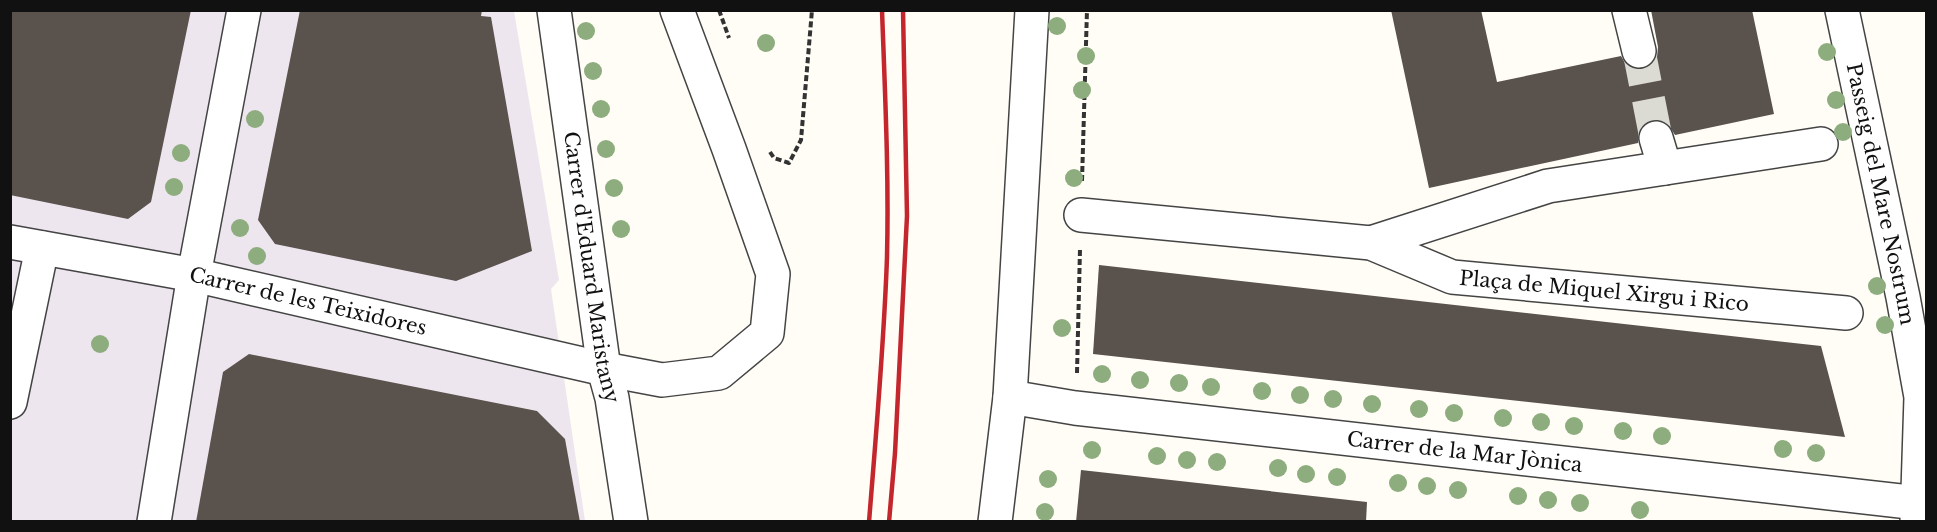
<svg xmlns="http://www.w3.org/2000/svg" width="1937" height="532" font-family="'Libre Baskerville',serif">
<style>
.industrial{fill:#eee6ef}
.building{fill:#5a524d}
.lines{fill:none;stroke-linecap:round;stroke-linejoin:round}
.street-tunnel{stroke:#dbdad3;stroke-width:33;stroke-dasharray:33 16;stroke-linecap:butt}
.street-casing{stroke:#444;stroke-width:36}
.path{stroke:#333;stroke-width:4;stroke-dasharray:6 3;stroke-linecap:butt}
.street{stroke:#fff;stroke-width:33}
.rail{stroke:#c4262e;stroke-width:4.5}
.tree{fill:#8dad7f}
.labels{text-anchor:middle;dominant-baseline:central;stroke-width:6;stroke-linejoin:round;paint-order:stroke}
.street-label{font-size:20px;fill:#111;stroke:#fff}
</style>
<rect width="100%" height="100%" fill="#fffdf5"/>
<path class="industrial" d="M10 11H514L559 280 551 289 585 521H11Z"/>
<g class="building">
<path d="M10 10H191L151 202 128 219 10 195Z"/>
<path d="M300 10H482L481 16 491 17 532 251 456 281 275 244 258 220Z"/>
<path d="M1391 10H1481L1497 82 1621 56 1625 63 1633 69H1644L1652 64 1657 57 1658 47 1651 10H1752L1774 114 1675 135 1668 124 1661 120H1651L1642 126 1638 133V143L1429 188Z"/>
<path d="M1099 265 1821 346 1845 437 1093 354Z"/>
<path d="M249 354 537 411 565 439 580 522H196L223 372Z"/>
<path d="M1081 470 1367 502 1366 522H1076Z"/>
</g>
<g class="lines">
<path class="street-tunnel" d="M1639 51 1656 138"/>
<defs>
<g id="street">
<path id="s1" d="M554 10 604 369 612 398 631 522"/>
<path d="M1629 10 1639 51"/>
<path id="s2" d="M1842 10 1903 297 1921 397 1917 522"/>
<path d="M1656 138 1665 168"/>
<path id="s3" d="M1081 215 1371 243 1452 277 1846 313"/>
<path id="s4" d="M10 242 194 275 604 369 662 380 719 373 767 333 773 274 729 149 677 10"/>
<path d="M1371 243 1548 186 1821 144"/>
<path id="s5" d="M1010 397 1075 408 1918 503"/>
<path d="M10 402 42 248"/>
<path d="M154 522 194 275 244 10"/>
<path d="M995 522 1010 397 1032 10"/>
</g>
</defs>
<use href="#street" class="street-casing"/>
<g class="path">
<path d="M719 10 729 38"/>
<path d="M770 152 774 158 789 163 801 140 812 10"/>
<path d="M1082 181 1087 10"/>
<path d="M1077 373 1080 249"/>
</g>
<use href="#street" class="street"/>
<g class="rail">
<path d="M869 522C876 434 884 345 887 257 889 175 885 93 882 10"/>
<path d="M889 522 895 453 907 216 903 10"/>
</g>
</g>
<g class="tree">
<circle cx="1057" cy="26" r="9"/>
<circle cx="586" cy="31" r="9"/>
<circle cx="766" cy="43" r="9"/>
<circle cx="1827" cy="52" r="9"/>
<circle cx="1086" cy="56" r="9"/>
<circle cx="593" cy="71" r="9"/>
<circle cx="1082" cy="90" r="9"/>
<circle cx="1836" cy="100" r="9"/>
<circle cx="601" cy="109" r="9"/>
<circle cx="255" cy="119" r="9"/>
<circle cx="1843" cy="132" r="9"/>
<circle cx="606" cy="149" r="9"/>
<circle cx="181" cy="153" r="9"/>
<circle cx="1074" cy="178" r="9"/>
<circle cx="174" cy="187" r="9"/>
<circle cx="614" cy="188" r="9"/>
<circle cx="240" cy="228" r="9"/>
<circle cx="621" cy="229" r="9"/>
<circle cx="257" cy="256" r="9"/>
<circle cx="1877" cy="286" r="9"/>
<circle cx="1885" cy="325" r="9"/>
<circle cx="1062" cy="328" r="9"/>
<circle cx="100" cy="344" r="9"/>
<circle cx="1102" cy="374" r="9"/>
<circle cx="1140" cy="380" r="9"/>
<circle cx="1179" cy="383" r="9"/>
<circle cx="1211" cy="387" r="9"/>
<circle cx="1262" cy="391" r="9"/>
<circle cx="1300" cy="395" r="9"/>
<circle cx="1333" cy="399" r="9"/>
<circle cx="1372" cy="404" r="9"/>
<circle cx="1419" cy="409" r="9"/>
<circle cx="1454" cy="413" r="9"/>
<circle cx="1503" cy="418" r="9"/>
<circle cx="1541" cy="422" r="9"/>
<circle cx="1574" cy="426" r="9"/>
<circle cx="1623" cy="431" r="9"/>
<circle cx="1662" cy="436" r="9"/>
<circle cx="1783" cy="449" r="9"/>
<circle cx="1092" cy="450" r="9"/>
<circle cx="1816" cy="453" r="9"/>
<circle cx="1157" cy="456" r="9"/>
<circle cx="1187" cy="460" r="9"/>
<circle cx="1217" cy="462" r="9"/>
<circle cx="1278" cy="468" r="9"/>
<circle cx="1306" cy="474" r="9"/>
<circle cx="1337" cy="477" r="9"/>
<circle cx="1048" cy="479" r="9"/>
<circle cx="1398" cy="483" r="9"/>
<circle cx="1427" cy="486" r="9"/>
<circle cx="1458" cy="490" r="9"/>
<circle cx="1518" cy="496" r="9"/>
<circle cx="1548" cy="500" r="9"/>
<circle cx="1580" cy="503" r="9"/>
<circle cx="1640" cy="510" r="9"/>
<circle cx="1045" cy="512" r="9"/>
</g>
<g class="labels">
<g class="street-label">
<text stroke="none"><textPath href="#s2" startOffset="188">Passeig del Mare Nostrum</textPath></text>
<text stroke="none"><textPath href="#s1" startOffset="260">Carrer d'Eduard Maristany</textPath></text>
<text stroke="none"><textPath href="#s3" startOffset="532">Plaça de Miquel Xirgu i Rico</textPath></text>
<text stroke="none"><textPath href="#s4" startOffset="304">Carrer de les Teixidores</textPath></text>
<text stroke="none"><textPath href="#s5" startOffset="458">Carrer de la Mar Jònica</textPath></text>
</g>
</g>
<rect width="1937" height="532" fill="none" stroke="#111111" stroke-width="24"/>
</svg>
